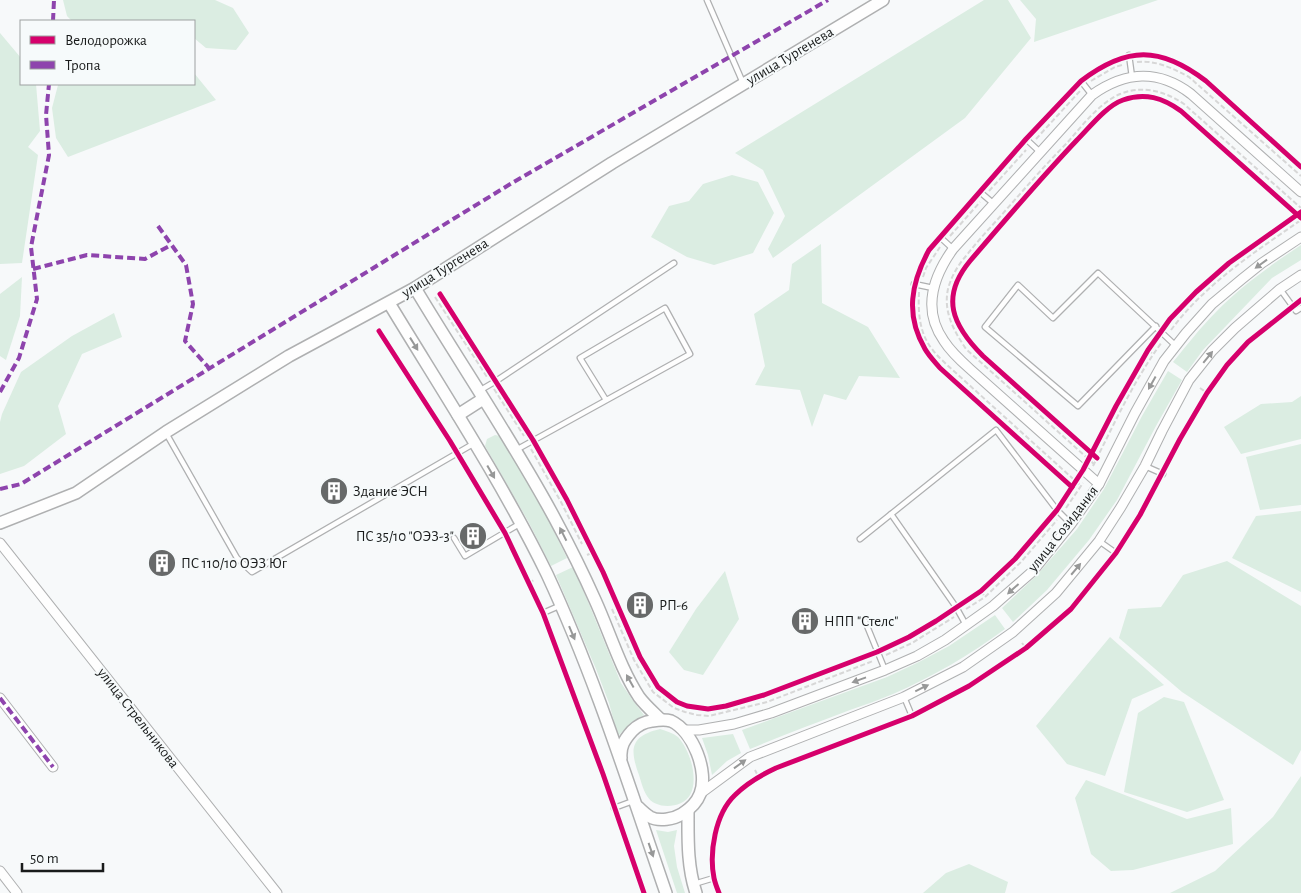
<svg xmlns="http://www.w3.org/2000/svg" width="1301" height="893" font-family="'Alegreya Sans',sans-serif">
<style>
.green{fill:#dbede2}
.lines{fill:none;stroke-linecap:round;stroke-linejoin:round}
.service-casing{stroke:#afb0b1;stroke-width:7}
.minor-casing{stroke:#afb0b1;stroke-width:11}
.tertiary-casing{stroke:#afb0b1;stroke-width:14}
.path{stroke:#d7d7d7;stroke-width:2;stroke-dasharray:5 2.5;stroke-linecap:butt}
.service{stroke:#fefefe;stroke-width:4.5}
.minor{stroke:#fefefe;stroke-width:9}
.tertiary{stroke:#fefefe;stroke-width:11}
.quiet{stroke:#8e44ad;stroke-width:4;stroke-dasharray:8 4;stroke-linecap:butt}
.cycleway-casing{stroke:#f6fafb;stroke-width:8}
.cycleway{stroke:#d6006c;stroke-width:5}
.oneway{fill:#979898}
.labels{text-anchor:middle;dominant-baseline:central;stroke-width:4;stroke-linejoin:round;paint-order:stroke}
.street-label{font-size:15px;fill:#191b1b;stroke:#f6fafb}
.poi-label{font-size:15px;fill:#191b1b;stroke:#f6fafb;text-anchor:start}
</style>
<rect width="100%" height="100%" fill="#f7f9fa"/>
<g class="green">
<path d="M63 0H215L233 8 249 33 236 50 206 48 194 38V21H72L67 16Z"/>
<path d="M984 0H1008L1031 38 965 118 773 258 768 249 785 216 763 170 735 153Z"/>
<path d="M1020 0H1158L1034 42 1036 19Z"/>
<path d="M0 33 21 58V84H36L40 131 28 147 38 155 22 263 0 264Z"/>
<path d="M194 73 216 100 68 157 56 138 52 108 58 85 61 84H194Z"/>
<path d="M732 175 758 182 774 213 753 253 714 265 687 257 651 237 669 206 689 201 703 184Z"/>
<path d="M821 244 822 303 868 327 900 378 859 376 846 400 824 394 812 427 800 390 755 385 765 366 754 314 789 290 792 264Z"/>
<path d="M1301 245V260L1272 278 1203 350 1187 372 1173 362C1187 345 1200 328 1216 312 1241 286 1271 265 1301 245Z"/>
<path d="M22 277 20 316 6 360 0 356V294Z"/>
<path d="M114 313 122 337 82 354 58 406 66 434 24 466 0 474V422L2 414 21 372 72 336Z"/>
<path d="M1168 371 1182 380 1156 426 1117 500 1089 540 1047 590 1013 622 1002 608 1036 576 1077 529 1104 489 1142 416Z"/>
<path d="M1301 396V439L1241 454 1224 427 1261 404 1292 402Z"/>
<path d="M495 435 500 436 544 511 567 558 551 566 528 521 485 446 487 439Z"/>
<path d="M1301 444V505L1260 510 1246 457Z"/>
<path d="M1301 511V592L1232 558 1256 516Z"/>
<path d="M1227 561 1301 606V750L1293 765 1182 692 1119 638 1128 609 1161 607 1183 575Z"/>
<path d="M573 567 589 604 621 683 634 702 644 715 633 721 618 736 609 703 596 669 556 575Z"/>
<path d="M725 571 739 619 703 675 684 670 669 652 696 609Z"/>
<path d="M995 615 1005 629C970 655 932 677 893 694 879 700 864 705 850 710 816 723 783 735 750 749L742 730 887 677 919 662 949 646Z"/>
<path d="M1110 637 1164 685 1132 699 1105 776 1067 764 1036 726Z"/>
<path d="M1164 697 1184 702 1224 800 1187 812 1124 792 1138 713Z"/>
<path d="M660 729C666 731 673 733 678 737 690 750 699 779 690 795 682 809 655 810 647 796 643 790 641 781 639 775 629 748 631 736 660 729Z"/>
<path d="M733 734 741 753 727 761 712 775 708 755 702 738Z"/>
<path d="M1301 776V893H1170L1215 871 1273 817Z"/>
<path d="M1086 780 1187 819 1231 808 1233 844 1133 870 1111 871 1091 854 1075 798Z"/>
<path d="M656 830 668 832 677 830 674 846 677 867 685 893H677Z"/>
<path d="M969 864 1008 882 1005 893H923L946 873Z"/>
</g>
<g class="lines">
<defs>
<g id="service">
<path d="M707 0 743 83"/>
<path d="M1129 55 1132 77"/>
<path d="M1081 81 1092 95"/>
<path d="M1026 139 1040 152"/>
<path d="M980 192 994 204"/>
<path d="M940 237 953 249"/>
<path d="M914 284 933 288"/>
<path d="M1280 289 1296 311 1301 308"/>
<path d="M1156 326 1078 406 985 327 1018 285 1053 318 1098 273 1176 346"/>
<path d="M479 391 496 381 674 263"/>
<path d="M166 433 237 558 252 572 473 444"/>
<path d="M516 450 690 354 665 308 580 358 606 400"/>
<path d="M1145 466 1163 474"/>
<path d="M891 514 956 607 966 625"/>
<path d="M454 538 465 556 521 523"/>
<path d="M860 539 996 430 1057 510 1071 524"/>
<path d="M1099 541 1116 553"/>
<path d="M543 613 559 606"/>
<path d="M865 621 885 670"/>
<path d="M904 697 912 716"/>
<path d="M614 808 633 801"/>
<path d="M694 884 714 878"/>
</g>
<g id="minor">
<path d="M1099 484 970 369C961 361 951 352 944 341 922 310 933 277 953 249L1092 95C1126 71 1158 69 1191 94L1301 192"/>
<path d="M0 543 277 893"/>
<path d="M0 698 53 767"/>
<path d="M683 730H699L734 724 771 713 885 670 917 656 945 640 993 606 1033 571 1071 524 1099 484 1135 413 1164 361 1186 333 1212 304 1242 279 1262 263 1301 237"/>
<path d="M701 793 750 757 904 697 963 667 1013 632 1056 593 1099 541 1121 507 1145 466 1162 431 1189 380 1212 351 1235 328 1280 289 1301 275"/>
<path d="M0 871 17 893"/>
</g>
<g id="tertiary">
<path d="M415 288C461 365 512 439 555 519 569 545 583 573 595 600 610 633 620 668 639 697 645 705 653 712 660 719"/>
<path d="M389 303C443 392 501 480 547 574 595 677 629 786 666 893"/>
<path d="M458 415 483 399"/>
<path d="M0 523 76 493 166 432 289 356 415 288 612 163 883 0"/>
<path d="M621 758C620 747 624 740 632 731 638 725 643 722 652 721 658 720 665 719 671 721 693 731 709 772 700 794 697 802 690 809 682 814 674 819 659 822 650 817 645 814 641 810 638 807"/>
<path d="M688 810C688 838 687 866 696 893"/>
</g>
</defs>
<use href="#service" class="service-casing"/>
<use href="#minor" class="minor-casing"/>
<use href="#tertiary" class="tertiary-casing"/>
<g class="path">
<path d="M1137 62C1156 60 1172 68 1189 77L1301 176"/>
<path d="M1091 81 1115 67 1122 65"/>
<path d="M1036 139 1080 91"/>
<path d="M989 191 1026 150"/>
<path d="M950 236 980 202"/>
<path d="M923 277 926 268 940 247"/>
<path d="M919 292C918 311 919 333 932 349 936 355 941 359 946 364L1081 486"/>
<path d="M435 297 487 377"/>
<path d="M1171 330C1205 284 1255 252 1301 220"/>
<path d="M1148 350 1153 354"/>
<path d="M1200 388 1207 393"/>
<path d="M494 389 524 436"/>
<path d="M531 449 561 502 582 544"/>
<path d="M1094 464 966 349C954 331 943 312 948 289 951 277 958 265 966 256 976 243 987 231 998 219 1021 193 1043 167 1067 143 1082 126 1098 104 1120 94 1142 85 1165 91 1184 104L1301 208"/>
<path d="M1093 466C1114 424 1134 380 1162 342"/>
<path d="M1066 508 1083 483"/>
<path d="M587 555 594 552"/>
<path d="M529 583 534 580"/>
<path d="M981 591 985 597"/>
<path d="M612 609 634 660 653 692 674 708 685 712 697 715 709 716 767 702 873 661"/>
<path d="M966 609 985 597 1021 562 1057 520"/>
<path d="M1022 643 1026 648"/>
<path d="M886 655 912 643 954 617"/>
<path d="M726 706 729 711"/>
<path d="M755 770 758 776"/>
</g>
<use href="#service" class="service"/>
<use href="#minor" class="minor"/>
<use href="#tertiary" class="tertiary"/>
<g class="quiet">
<path d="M53 21 54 0"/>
<path d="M158 226 186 265 193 304 185 341 209 368"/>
<path d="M33 269 87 255 145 259 171 245"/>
<path d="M0 392 19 358 37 299 31 247 49 155 46 115 49 84"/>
<path d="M0 489 21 484 512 183 828 0"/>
<path d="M0 698 53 767"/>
</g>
<defs>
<g id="cycleway">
<path d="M440 294 533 440 567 500 603 572 640 657 658 687 677 702 687 706 708 709 726 706 764 695 877 652 909 637 936 621 981 591 1015 559 1057 510 1083 470 1116 406 1148 350 1170 319 1196 292 1229 263 1301 212"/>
<path d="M379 331 450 441 505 533 543 613 603 774 644 893"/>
<path d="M1097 458 983 356C952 325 940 297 970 261 1005 220 1040 179 1077 140 1090 127 1106 106 1123 100 1145 92 1163 98 1181 111L1301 218"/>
<path d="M1072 487 940 368C935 362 929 356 925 349 905 315 911 283 929 250L1026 139 1081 81C1127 46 1160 46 1206 81L1301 167"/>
<path d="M719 893C717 888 715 883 714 878 709 853 715 814 735 795 747 783 761 775 776 768L912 716 969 686 1026 648 1071 609 1116 553 1140 515 1180 439 1207 393 1227 365 1248 342 1301 300"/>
</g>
</defs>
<use href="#cycleway" class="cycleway-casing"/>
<use href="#cycleway" class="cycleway"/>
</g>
<defs><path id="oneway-solid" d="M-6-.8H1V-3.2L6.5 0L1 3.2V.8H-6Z" transform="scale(1.25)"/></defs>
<g class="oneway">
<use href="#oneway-solid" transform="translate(1261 264) rotate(144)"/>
<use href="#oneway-solid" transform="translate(414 344) rotate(58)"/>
<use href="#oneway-solid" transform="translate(1208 357) rotate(-51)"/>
<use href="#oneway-solid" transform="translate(1152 383) rotate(119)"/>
<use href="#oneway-solid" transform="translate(491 472) rotate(60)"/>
<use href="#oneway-solid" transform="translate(563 534) rotate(-117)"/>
<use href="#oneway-solid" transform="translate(1076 569) rotate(-50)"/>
<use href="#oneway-solid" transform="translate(1013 589) rotate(138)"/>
<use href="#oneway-solid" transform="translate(572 633) rotate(67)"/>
<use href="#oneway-solid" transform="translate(859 680) rotate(160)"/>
<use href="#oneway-solid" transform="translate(630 681) rotate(-119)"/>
<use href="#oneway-solid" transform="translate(922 688) rotate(-26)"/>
<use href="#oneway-solid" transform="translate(740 764) rotate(-36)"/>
<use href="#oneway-solid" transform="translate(651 850) rotate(71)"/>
</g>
<defs>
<symbol id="building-disc" viewBox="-11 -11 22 22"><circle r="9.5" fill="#676969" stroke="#f6fafb"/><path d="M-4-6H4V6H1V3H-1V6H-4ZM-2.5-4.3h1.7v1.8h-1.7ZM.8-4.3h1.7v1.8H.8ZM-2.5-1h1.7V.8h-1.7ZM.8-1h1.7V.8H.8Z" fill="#fff"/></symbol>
</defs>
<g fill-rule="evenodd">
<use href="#building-disc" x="318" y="475" width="32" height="32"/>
<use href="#building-disc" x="457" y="520" width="32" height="32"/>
<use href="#building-disc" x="146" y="547" width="32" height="32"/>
<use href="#building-disc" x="624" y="589" width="32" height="32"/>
<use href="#building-disc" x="789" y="605" width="32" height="32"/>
</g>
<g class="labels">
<g class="street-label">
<text transform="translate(790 56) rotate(-31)">улица Тургенева</text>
<text transform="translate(445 268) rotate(-32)">улица Тургенева</text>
<text transform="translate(1063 529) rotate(-52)">улица Созидания</text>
<text transform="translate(138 718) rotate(52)">улица Стрельникова</text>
</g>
<g class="poi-label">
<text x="353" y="491">Здание ЭСН</text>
<text x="454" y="536" text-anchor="end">ПС 35/10 "ОЭЗ-3"</text>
<text x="181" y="563">ПС 110/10 ОЭЗ Юг</text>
<text x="659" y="605">РП-6</text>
<text x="824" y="621">НПП "Стелс"</text>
</g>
</g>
<rect x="20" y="20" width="175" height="65" fill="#f6fafb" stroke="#9ea1a1"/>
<rect x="30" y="36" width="25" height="8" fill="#d6006c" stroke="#9ea1a1"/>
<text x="65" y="45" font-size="15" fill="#191b1b">Велодорожка</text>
<rect x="30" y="61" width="25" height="8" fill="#8e44ad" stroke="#9ea1a1"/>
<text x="65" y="70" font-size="15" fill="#191b1b">Тропа</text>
<path d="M22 863v8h81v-8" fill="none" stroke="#191b1b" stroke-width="2.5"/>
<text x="30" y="863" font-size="15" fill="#191b1b" stroke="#f6fafb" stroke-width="4" paint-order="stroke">50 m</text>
</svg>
